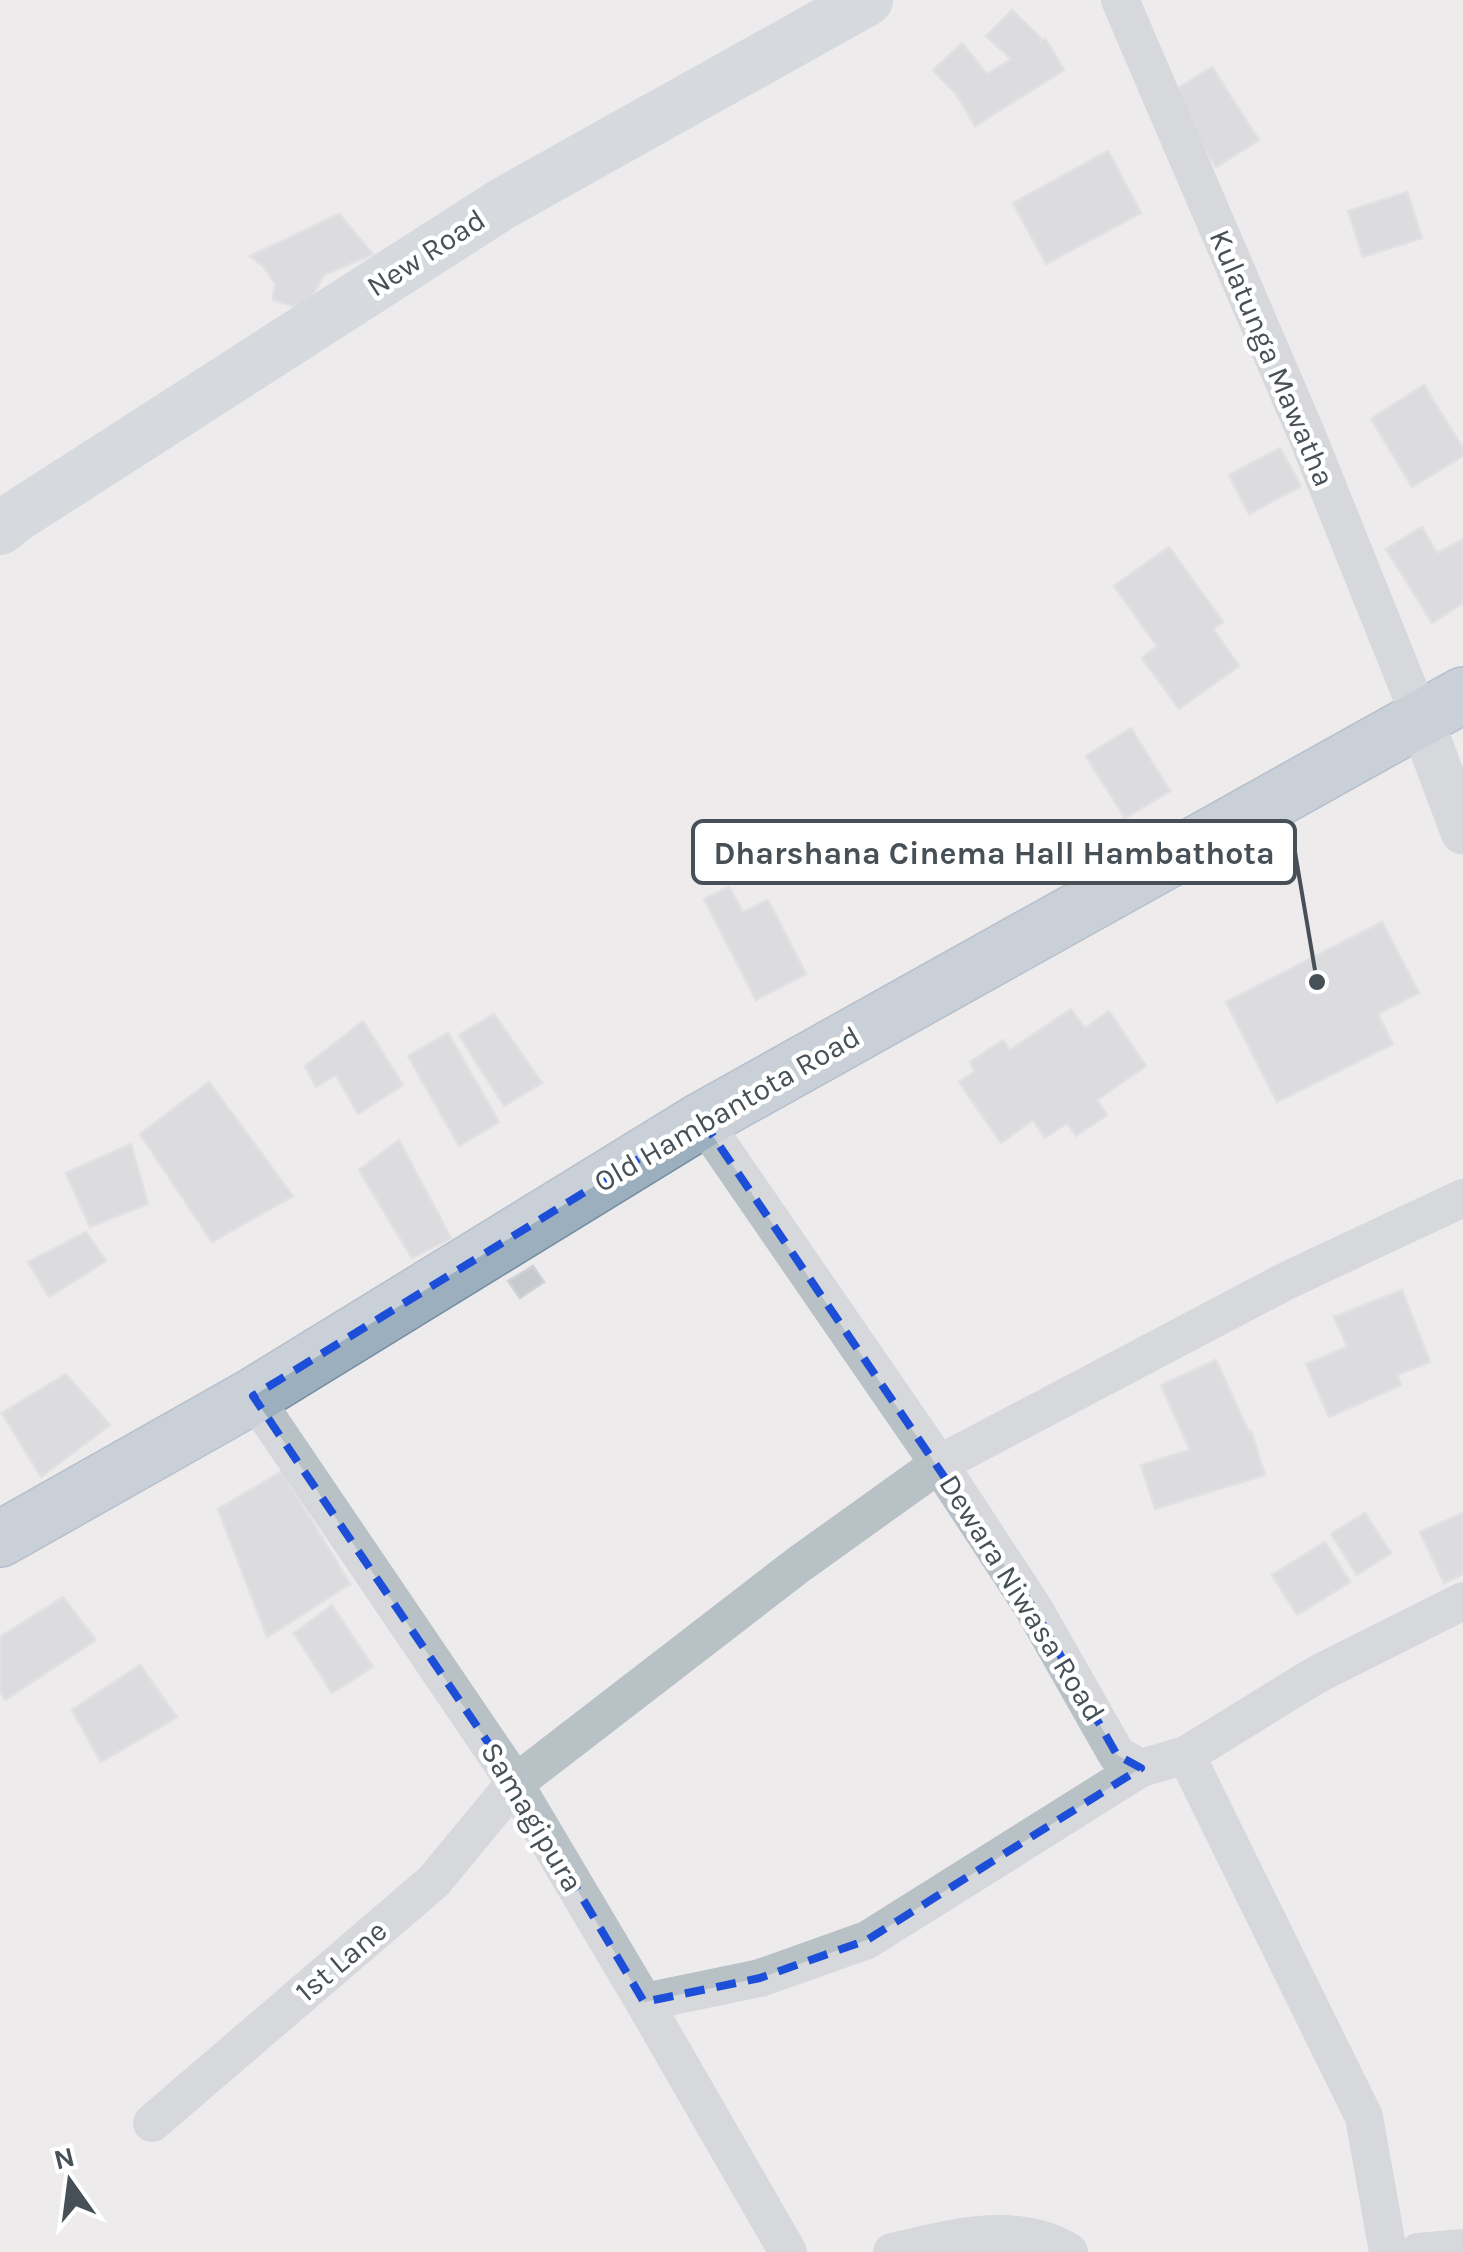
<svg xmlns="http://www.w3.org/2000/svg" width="1463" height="2252" font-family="Karla,sans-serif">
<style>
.building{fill:#c6c9ce;stroke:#d0d2d6;stroke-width:2.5}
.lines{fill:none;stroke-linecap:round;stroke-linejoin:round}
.trunk-casing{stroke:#738ca1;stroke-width:58}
.minor{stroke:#b8c1c6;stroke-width:38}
.tertiary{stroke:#b8c1c6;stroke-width:45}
.secondary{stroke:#b9c3cc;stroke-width:52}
.trunk{stroke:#9bafbe;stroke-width:55}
.marked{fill:none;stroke:#1d4ed8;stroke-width:8;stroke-dasharray:20 12;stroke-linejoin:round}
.labels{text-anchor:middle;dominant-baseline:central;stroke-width:9;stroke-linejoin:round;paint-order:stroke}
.street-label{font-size:30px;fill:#465056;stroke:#fff}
.leader{fill:none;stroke:#465056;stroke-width:4}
.callout-dot{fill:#465056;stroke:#fff;stroke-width:4}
.callout{fill:#fff;stroke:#465056;stroke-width:4}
.callout-label{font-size:32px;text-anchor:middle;font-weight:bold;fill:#465056}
</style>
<rect width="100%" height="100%" fill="#eeebec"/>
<g class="building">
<path d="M1012 10 1042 39 1039 42 1045 38 1064 70 975 126 956 94 933 70 962 43 987 74 1011 59 986 36Z"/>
<path d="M1212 67 1259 140 1216 167 1169 94Z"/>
<path d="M1108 151 1141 213 1046 264 1013 203Z"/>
<path d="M1407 192 1422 238 1363 257 1348 211Z"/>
<path d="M339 214 373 254 324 275 308 303 293 306 273 300 275 283 264 267 250 256Z"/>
<path d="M1424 385 1463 448V456L1412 487 1371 419Z"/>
<path d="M1280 448 1301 486 1249 514 1229 475Z"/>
<path d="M1422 527 1437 553 1463 539V603L1432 623 1386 549Z"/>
<path d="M1169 547 1223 622 1213 629 1239 666 1179 709 1142 658 1157 646 1114 586Z"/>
<path d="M1131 728 1170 791 1125 818 1086 756Z"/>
<path d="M729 887 743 912 768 900 806 974 756 1000 704 899Z"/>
<path d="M1382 922 1419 993 1378 1014 1393 1044 1277 1102 1226 1002Z"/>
<path d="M1071 1009 1085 1028 1109 1011 1146 1066 1097 1100 1107 1115 1076 1136 1067 1123 1045 1138 1033 1120 1001 1143 959 1082 975 1071 970 1062 1003 1040 1010 1050Z"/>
<path d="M494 1014 542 1083 504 1106 459 1035Z"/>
<path d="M363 1021 403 1085 358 1114 336 1075 316 1087 305 1066Z"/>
<path d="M448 1033 499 1122 459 1146 408 1056Z"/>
<path d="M209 1082 293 1196 212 1242 140 1134Z"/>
<path d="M399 1140 451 1238 412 1258 359 1170Z"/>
<path d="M131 1144 148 1204 90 1227 66 1173Z"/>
<path d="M86 1232 106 1261 49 1297 28 1262Z"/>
<path d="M533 1266 544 1282 520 1298 508 1281Z"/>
<path d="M1402 1290 1430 1362 1397 1375 1401 1385 1329 1417 1306 1364 1347 1347 1334 1317Z"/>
<path d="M1216 1360 1249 1432 1251 1431 1265 1475 1155 1509 1141 1465 1190 1450 1161 1385Z"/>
<path d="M66 1374 110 1425 41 1477 2 1413Z"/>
<path d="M282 1471 350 1584 267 1637 218 1509Z"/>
<path d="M1365 1513 1391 1553 1357 1575 1331 1534Z"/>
<path d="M1463 1513V1574L1444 1583 1420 1532Z"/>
<path d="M1325 1542 1350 1582 1297 1615 1272 1575Z"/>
<path d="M63 1597 96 1640 5 1700 0 1692V1637Z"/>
<path d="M332 1605 373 1667 332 1693 294 1633Z"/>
<path d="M140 1665 177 1717 101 1762 72 1710Z"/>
</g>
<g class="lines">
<defs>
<path id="trunk" d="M0 1539 253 1396 702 1120 1463 695"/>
</defs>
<use href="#trunk" class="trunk-casing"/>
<g class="minor">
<path d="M1120 0 1308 438 1420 717"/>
<path d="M702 1120 939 1464 1034 1609 1117 1755 1141 1768 1186 1755 1316 1675 1463 1601"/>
<path d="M253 1396 504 1766 644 2002 788 2252"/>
<path d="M1186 1755 1364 2117 1388 2252"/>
<path d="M644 2002 760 1978 867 1940 1141 1768"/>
<path d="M152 2123 434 1881 514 1784 798 1565 939 1464 1286 1281 1463 1198"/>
<path d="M892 2252C948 2239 1017 2219 1069 2252"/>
<path d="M1418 2252 1463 2248"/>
</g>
<path class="tertiary" d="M1420 717 1463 832"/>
<path class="secondary" d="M0 529 15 517 502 204 867 0"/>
<use href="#trunk" class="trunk"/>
</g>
<path d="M0 0H1463V2252H0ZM702 1120 1034 1609 1117 1755 1141 1768 867 1940 760 1978 644 2002 504 1766 253 1396Z" fill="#eeebec" fill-opacity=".55" fill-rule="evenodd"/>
<path class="marked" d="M702 1120 1034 1609 1117 1755 1141 1768 867 1940 760 1978 644 2002 504 1766 253 1396Z"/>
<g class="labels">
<g class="street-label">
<text transform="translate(426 253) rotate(-33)">New Road</text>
<text transform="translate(1272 358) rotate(67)">Kulatunga Mawatha</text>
<text transform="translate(727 1109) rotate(-30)">Old Hambantota Road</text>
<text transform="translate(1022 1598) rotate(58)">Dewara Niwasa Road</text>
<text transform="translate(532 1817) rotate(59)">Samagipura</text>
<text transform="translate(341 1961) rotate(-40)">1st Lane</text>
</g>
</g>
<path class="leader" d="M1317 982L1295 852"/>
<circle class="callout-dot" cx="1317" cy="982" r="10"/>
<rect class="callout" x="693" y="821" width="602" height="62" rx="10"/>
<g class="callout-label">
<text x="994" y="864">Dharshana Cinema Hall Hambathota</text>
</g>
<g transform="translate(70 2182) rotate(346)" stroke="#ffffff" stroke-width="8" paint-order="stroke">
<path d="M0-8L18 38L0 25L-18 38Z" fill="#465056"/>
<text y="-15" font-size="28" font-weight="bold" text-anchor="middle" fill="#465056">N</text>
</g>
</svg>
